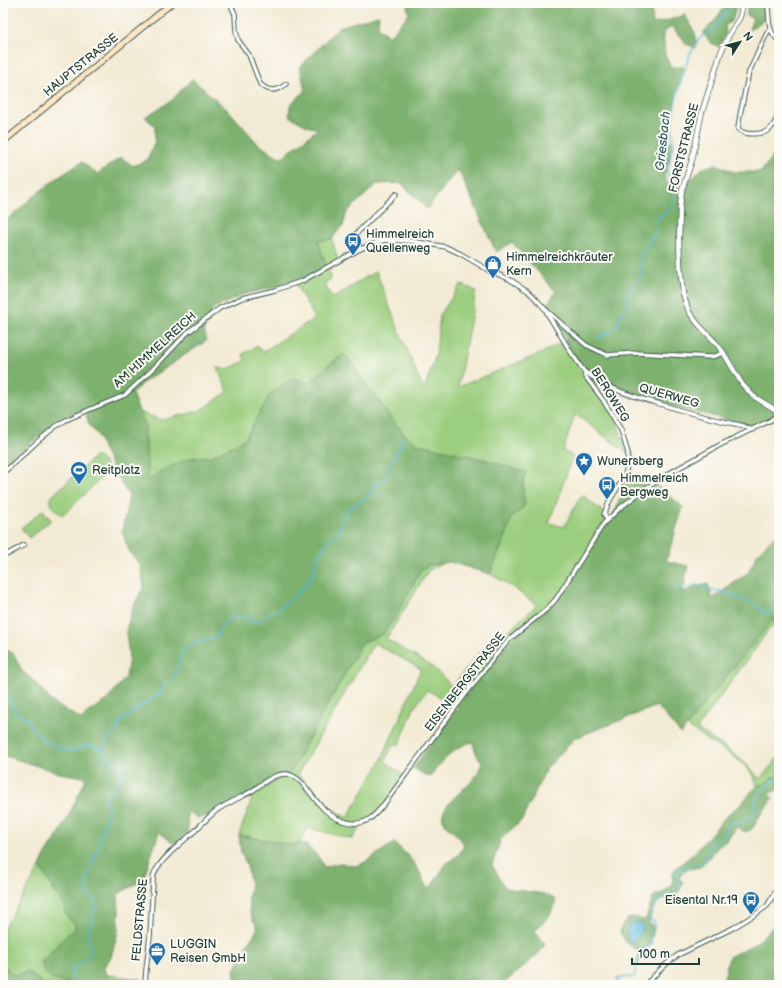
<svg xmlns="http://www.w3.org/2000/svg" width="782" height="988" font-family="'Balsamiq Sans',sans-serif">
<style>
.green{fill:#9cce7f;stroke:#5e865a;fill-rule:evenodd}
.forest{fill:#7db16e;stroke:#4e7751}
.water{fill:#58b9d7;stroke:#3c7b86}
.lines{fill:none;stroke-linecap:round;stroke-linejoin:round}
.stream{stroke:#58b9d7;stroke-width:1.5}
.minor-casing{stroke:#3f574c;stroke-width:5.5}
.tertiary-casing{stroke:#3f574c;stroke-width:6}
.secondary-casing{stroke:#3f574c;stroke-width:7}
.minor{stroke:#fff;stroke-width:3.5}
.tertiary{stroke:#fff;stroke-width:4.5}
.secondary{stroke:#fce6c4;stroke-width:5}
.labels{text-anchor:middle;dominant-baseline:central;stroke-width:4;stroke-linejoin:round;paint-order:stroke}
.street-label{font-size:12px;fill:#1f3d34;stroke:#fdfcf7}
.poi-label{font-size:12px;fill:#1f3d34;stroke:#fdfcf7;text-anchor:start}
.water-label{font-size:13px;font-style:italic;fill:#306265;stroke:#fdfcf7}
</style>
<rect width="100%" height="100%" fill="#fdfcf7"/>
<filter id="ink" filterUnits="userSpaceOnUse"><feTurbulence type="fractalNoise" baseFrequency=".025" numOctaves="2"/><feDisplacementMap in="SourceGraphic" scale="8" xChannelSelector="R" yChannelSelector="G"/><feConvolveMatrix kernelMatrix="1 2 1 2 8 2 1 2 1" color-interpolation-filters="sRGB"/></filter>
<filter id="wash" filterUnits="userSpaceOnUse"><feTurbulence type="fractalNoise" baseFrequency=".012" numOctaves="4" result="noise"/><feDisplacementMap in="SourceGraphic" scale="16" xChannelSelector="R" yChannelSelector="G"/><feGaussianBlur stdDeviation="0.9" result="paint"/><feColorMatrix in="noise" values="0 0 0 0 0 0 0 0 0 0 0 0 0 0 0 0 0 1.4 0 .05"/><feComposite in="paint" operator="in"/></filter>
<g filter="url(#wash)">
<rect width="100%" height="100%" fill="#f2ead3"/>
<g class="green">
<path d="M332 239 339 264 328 271 332 278 324 284 333 298 376 271 395 321 424 390 436 354 440 315 461 284 476 291 458 387 542 353 566 340 580 364 606 382 600 384 595 387 605 399 613 410 627 453 575 414 563 451 573 456 549 523 564 527 579 499 584 496 610 518 563 591 553 605 548 610 506 646 458 707 427 690 414 708 399 745 394 744 385 761 406 777 378 814 373 819 361 826 352 839 308 828 300 843 292 845 239 835 253 796 291 771 362 642 371 638 396 616 421 570 429 565 443 563 429 570 386 639 433 667 452 686 479 653 507 632 537 605 509 585 490 574 506 535 512 516 521 510 525 504C522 491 522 485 526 472L517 470 486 460 415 443 406 436 387 413 346 356 326 367 311 382 306 383 301 380 271 394 245 439 212 456 191 458 147 482 145 425 139 412 162 420 199 411 228 392 217 368 228 369 245 361 243 354 257 346 263 352 315 318 297 287 295 281 303 279 326 266 318 241ZM374 643 421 669 380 763 347 818 326 805 298 774Z"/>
<path d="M94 457H98L103 461 107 468 106 473 64 515C55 513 48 504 52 496Z"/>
<path d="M43 510 51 520 29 538 21 528Z"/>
<path d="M779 616V631L777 625H774L768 631 697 729 726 748 746 764 760 779 779 757V775L773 777 764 784 757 786C752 764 727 753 710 742 702 737 695 731 687 726L706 701 775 617Z"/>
<path d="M40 867 62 904 68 918 75 924V929L66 936 42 961C42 964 43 969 44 971 49 980 59 982 68 983L69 985H42C39 979 34 978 30 973L13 975 10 973 3 963V930Z"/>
<path d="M108 975 141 979 143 981 144 985H142V981L110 979 106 985H103Z"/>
</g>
<g class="forest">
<path d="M406 3H529L535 7 540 3H651L653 24 663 22 685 15 695 33 696 48 686 44 672 26 663 33 665 55 671 67H684L674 106 669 141 674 142 664 176 666 182 683 190 692 179 701 169 716 164 734 172H761L772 157 779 155V413L753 425H749L744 424 684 409 634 395 606 382 580 364 546 305 556 292 512 242 496 252 458 169 427 209 401 183 377 184 347 212 343 226 338 231 332 239 318 241 326 266 303 279 275 287 245 294 212 309V316L204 327 206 341 141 384 132 394 145 425 148 481 160 471 191 458 212 456 245 439 270 394 293 378 306 383 311 382 326 367 342 355 346 356 387 413 406 436 415 443 486 460 517 470 526 472C522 484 522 491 525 504L521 510 512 516 506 535 490 574 450 562 429 565 421 570 396 616 383 634 362 643 291 771 253 796 227 807 211 819 207 816 198 818 187 811 188 832 174 844 159 832 143 880 118 894 119 911 118 932 111 957 104 967 105 973 108 975 103 985H69L68 983C59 982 49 980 44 971 43 969 42 964 42 961L66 936 75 929V924L68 918 62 904 40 867 45 856 62 829 86 779 83 777 72 775 59 773 9 757 3 756V651L5 649 14 654 22 671 38 685 52 702 82 720 88 712 106 701 126 677 129 658 126 631 132 609 144 586 140 565 129 551 122 531 129 496 113 470 97 434 89 425 85 410 56 422 33 441 3 471V223L9 218 14 214 34 196 56 179 82 162 97 174 121 157 133 166 147 160 155 141V126L145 117 171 101 192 79 230 112 259 145 281 158 318 129 307 126 289 116 290 105 305 91 300 67 339 27 379 15 378 27 389 37 409 14Z"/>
<path d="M733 3H734L736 8 732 21 725 25 726 33 719 47 710 42 703 33 717 18 724 7Z"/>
<path d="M747 3H765V19L749 30 753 18 747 16Z"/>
<path d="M629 472 650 480 683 507 666 561 688 566 682 592 698 586 708 584 712 599 749 572 757 554 775 535 779 536V616L775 617 706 701 681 734 657 706 575 738 546 769 522 820 501 839 492 865 505 888 544 894 556 900 550 915 535 931 545 944 539 953 502 985H236L234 969 240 961 248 943 257 930V925L253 920 250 912 248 898 251 885 247 866 241 853 239 835 292 845C295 844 298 843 301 843 310 845 321 859 324 867 330 866 336 863 342 863 346 864 351 866 355 866 365 865 385 847 395 843 404 852 414 861 420 873 423 878 424 883 427 888H430L447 863 459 854 464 846C462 835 447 831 443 819 439 807 465 789 472 781 477 775 480 769 482 762 476 756 475 750 473 742 456 745 440 763 430 777L427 776 413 768 458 707 506 646 520 633 548 610 557 600 605 524 614 515Z"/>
<path d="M779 775V789L768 794 773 798C769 804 765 809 761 814 757 819 755 829 748 831 744 833 740 829 737 827L727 840 718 847 700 867 689 869 683 872 679 878 683 882C681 887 680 892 675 896 672 898 667 898 663 899 656 901 649 915 649 922L654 928 650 944 646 949 638 966 636 965 638 958 639 955 638 951 626 942 620 932C621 924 627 916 637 918 639 918 641 919 643 920L646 918 652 899 654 896 664 892 673 883C672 878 672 874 675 869L694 853 710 835 728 814 739 806 754 789 757 786 764 784 773 777Z"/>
<path d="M779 921V985H720L724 978 729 957 756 943Z"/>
<path d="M3 963C11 975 14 978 27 971L33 977 38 979 42 985H3Z"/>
</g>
<path class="water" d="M635 922C639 922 642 923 643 927 642 933 638 938 633 942H631C627 938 625 931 629 925Z"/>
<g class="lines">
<g class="stream">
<path d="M598 337 612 331 616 328 622 313 626 309 628 302 626 296 642 275C642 272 640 268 640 265 640 253 650 240 657 231V225L659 216 666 213 674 202V184L669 179 667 171 670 160 673 135 672 124 676 98 690 54 699 39 717 25 733 3"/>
<path d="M674 587 697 585 713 591H721L752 603 766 613 779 609"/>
<path d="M3 685 15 711 29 720 33 731 41 734 43 742 55 745 62 750H74L88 745 102 749"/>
<path d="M87 959 90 948 87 933 93 919 92 913 97 908 96 900 87 894V881L90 872 92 860 98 850 108 809 105 797C118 789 119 785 120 771L111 759H105L103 749 108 738 116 730 123 719 130 716 133 711 161 693 164 685 173 679 183 650 198 641H206L217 636 222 625 234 617 243 616 254 622 260 621 275 610 285 605 304 587 314 573 317 557 329 540 340 531 346 511 363 500 372 492 374 483 383 481 387 476 392 460 399 450 403 436"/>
<path d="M73 985 72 983V969L84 961"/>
<path d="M615 985 618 983 617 980 621 978 634 977 638 962 643 956 640 951 649 947 652 943 647 936 648 932 655 926 654 921 650 920C650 912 655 909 657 902L680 886V883L676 879V874L684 868 704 862 706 854 709 852 712 841 722 837 728 830 726 826C733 820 746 822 752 816 759 810 754 806 756 798 757 793 774 780 779 777"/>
</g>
</g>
</g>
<g filter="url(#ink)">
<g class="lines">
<defs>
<g id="minor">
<path d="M230 3 235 14 236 31 238 40 249 55 260 84C269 92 277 92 286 84"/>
<path d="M768 3C769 17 767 31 779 41"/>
<path d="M770 29 767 33 749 72 740 115 738 129C744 136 765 135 771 128 775 124 777 118 779 114"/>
<path d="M360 249 356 238V234L396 194"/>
<path d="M547 313 572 354 584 371 585 376 603 400 621 430 628 453 626 472 620 484 610 500 604 514 605 516 607 519"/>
<path d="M584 371C606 389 633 396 660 404 688 413 716 420 744 426L752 430"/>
<path d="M3 473 38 441 55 427 66 420 91 409 125 395 153 369 187 333 220 308 242 298 275 290 302 281 360 249 375 243 385 240 411 241 446 247 461 254 490 271 509 279 528 291 537 300 545 309 586 345 607 355 637 353 711 357 718 355 723 352"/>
<path d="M3 555 8 554 24 545"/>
<path d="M145 985 146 970 150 936 153 881C153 877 154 873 156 870 164 856 183 841 195 831 202 824 209 816 217 810 228 803 241 797 252 791 262 784 274 773 287 774 301 776 311 796 320 805 332 819 354 830 371 818 376 814 380 809 384 804L455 708 495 656 510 639 547 609 556 599 604 523 620 508 643 490 668 474 720 445 771 420 779 413"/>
<path d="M645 985 664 966 678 955 733 928 756 914 767 906 779 886"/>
</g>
<path id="tertiary" d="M743 3 740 17 729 35 721 52 702 112 692 160 682 190 680 206 679 240 680 265 683 294 689 312 698 324 716 343 723 352 742 384 753 396 779 412"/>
<path id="secondary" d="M3 142 172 3"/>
</defs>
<use href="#minor" class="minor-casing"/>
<use href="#tertiary" class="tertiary-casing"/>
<use href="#secondary" class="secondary-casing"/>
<use href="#minor" class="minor"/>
<use href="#tertiary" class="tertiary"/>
<use href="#secondary" class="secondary"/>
</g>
</g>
<defs>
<symbol id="bus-pin" viewBox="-11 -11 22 30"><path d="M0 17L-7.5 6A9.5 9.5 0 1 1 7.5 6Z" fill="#1f6fb2" stroke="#fdfcf7"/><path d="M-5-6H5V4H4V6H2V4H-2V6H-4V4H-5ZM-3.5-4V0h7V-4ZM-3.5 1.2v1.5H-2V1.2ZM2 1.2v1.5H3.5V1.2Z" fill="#fff"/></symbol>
<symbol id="shop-pin" viewBox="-11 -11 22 30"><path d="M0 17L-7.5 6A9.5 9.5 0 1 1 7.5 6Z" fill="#1f6fb2" stroke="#fdfcf7"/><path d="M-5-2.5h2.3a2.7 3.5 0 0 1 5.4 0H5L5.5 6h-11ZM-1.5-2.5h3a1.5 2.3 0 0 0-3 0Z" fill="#fff"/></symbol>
<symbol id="sight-pin" viewBox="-11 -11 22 30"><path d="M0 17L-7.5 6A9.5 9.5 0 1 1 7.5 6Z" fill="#1f6fb2" stroke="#fdfcf7"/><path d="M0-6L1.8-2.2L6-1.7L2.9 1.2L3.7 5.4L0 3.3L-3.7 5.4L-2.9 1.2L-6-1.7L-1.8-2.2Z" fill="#fff"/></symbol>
<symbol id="stadium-pin" viewBox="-11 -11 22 30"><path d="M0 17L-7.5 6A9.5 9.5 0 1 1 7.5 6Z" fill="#1f6fb2" stroke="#fdfcf7"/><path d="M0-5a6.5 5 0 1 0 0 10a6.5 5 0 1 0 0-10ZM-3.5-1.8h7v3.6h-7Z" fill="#fff"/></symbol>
<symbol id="office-pin" viewBox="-11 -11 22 30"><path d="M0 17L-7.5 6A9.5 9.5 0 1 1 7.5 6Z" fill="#1f6fb2" stroke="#fdfcf7"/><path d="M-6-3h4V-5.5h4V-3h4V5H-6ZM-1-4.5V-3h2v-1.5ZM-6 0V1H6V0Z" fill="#fff"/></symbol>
</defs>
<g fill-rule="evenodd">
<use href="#bus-pin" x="343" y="231" width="20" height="27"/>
<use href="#shop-pin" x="483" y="254" width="20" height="27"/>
<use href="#sight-pin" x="574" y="451" width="20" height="27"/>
<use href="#stadium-pin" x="69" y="460" width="20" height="27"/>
<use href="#bus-pin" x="597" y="475" width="20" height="27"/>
<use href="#bus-pin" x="741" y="890" width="20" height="27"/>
<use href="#office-pin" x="147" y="941" width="20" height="27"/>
</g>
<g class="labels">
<g class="street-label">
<text transform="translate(81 65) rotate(-39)">HAUPTSTRASSE</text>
<text transform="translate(684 148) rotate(-76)">FORSTSTRASSE</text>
<text transform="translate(155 350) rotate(-42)">AM HIMMELREICH</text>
<text transform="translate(610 395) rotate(58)">BERGWEG</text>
<text transform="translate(669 396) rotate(16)">QUERWEG</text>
<text transform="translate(465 682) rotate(-52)">EISENBERGSTRASSE</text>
<text transform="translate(140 920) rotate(-85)">FELDSTRASSE</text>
</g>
<g class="poi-label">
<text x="366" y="234">Himmelreich<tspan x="366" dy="14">Quellenweg</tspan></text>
<text x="506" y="257">Himmelreichkräuter<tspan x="506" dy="14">Kern</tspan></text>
<text x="597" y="461">Wunersberg</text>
<text x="92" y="470">Reitplatz</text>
<text x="620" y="478">Himmelreich<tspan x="620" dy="14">Bergweg</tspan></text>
<text x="738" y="900" text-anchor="end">Eisental Nr.19</text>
<text x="170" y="944">LUGGIN<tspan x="170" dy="14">Reisen GmbH</tspan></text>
</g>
<g class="water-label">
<text transform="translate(663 141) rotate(-84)">Griesbach</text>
</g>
</g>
<rect width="782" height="988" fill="none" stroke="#fdfcf7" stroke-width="16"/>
<g transform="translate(740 42) rotate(54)" stroke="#fdfcf7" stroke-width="3" paint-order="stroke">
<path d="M0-3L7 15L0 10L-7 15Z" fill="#1f3d34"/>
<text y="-6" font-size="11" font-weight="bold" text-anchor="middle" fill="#1f3d34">N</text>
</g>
<path d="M632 958v6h67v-6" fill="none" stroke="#1f3d34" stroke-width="2"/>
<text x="638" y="958" font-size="12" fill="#1f3d34" stroke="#fdfcf7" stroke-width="3" paint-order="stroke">100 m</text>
</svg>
